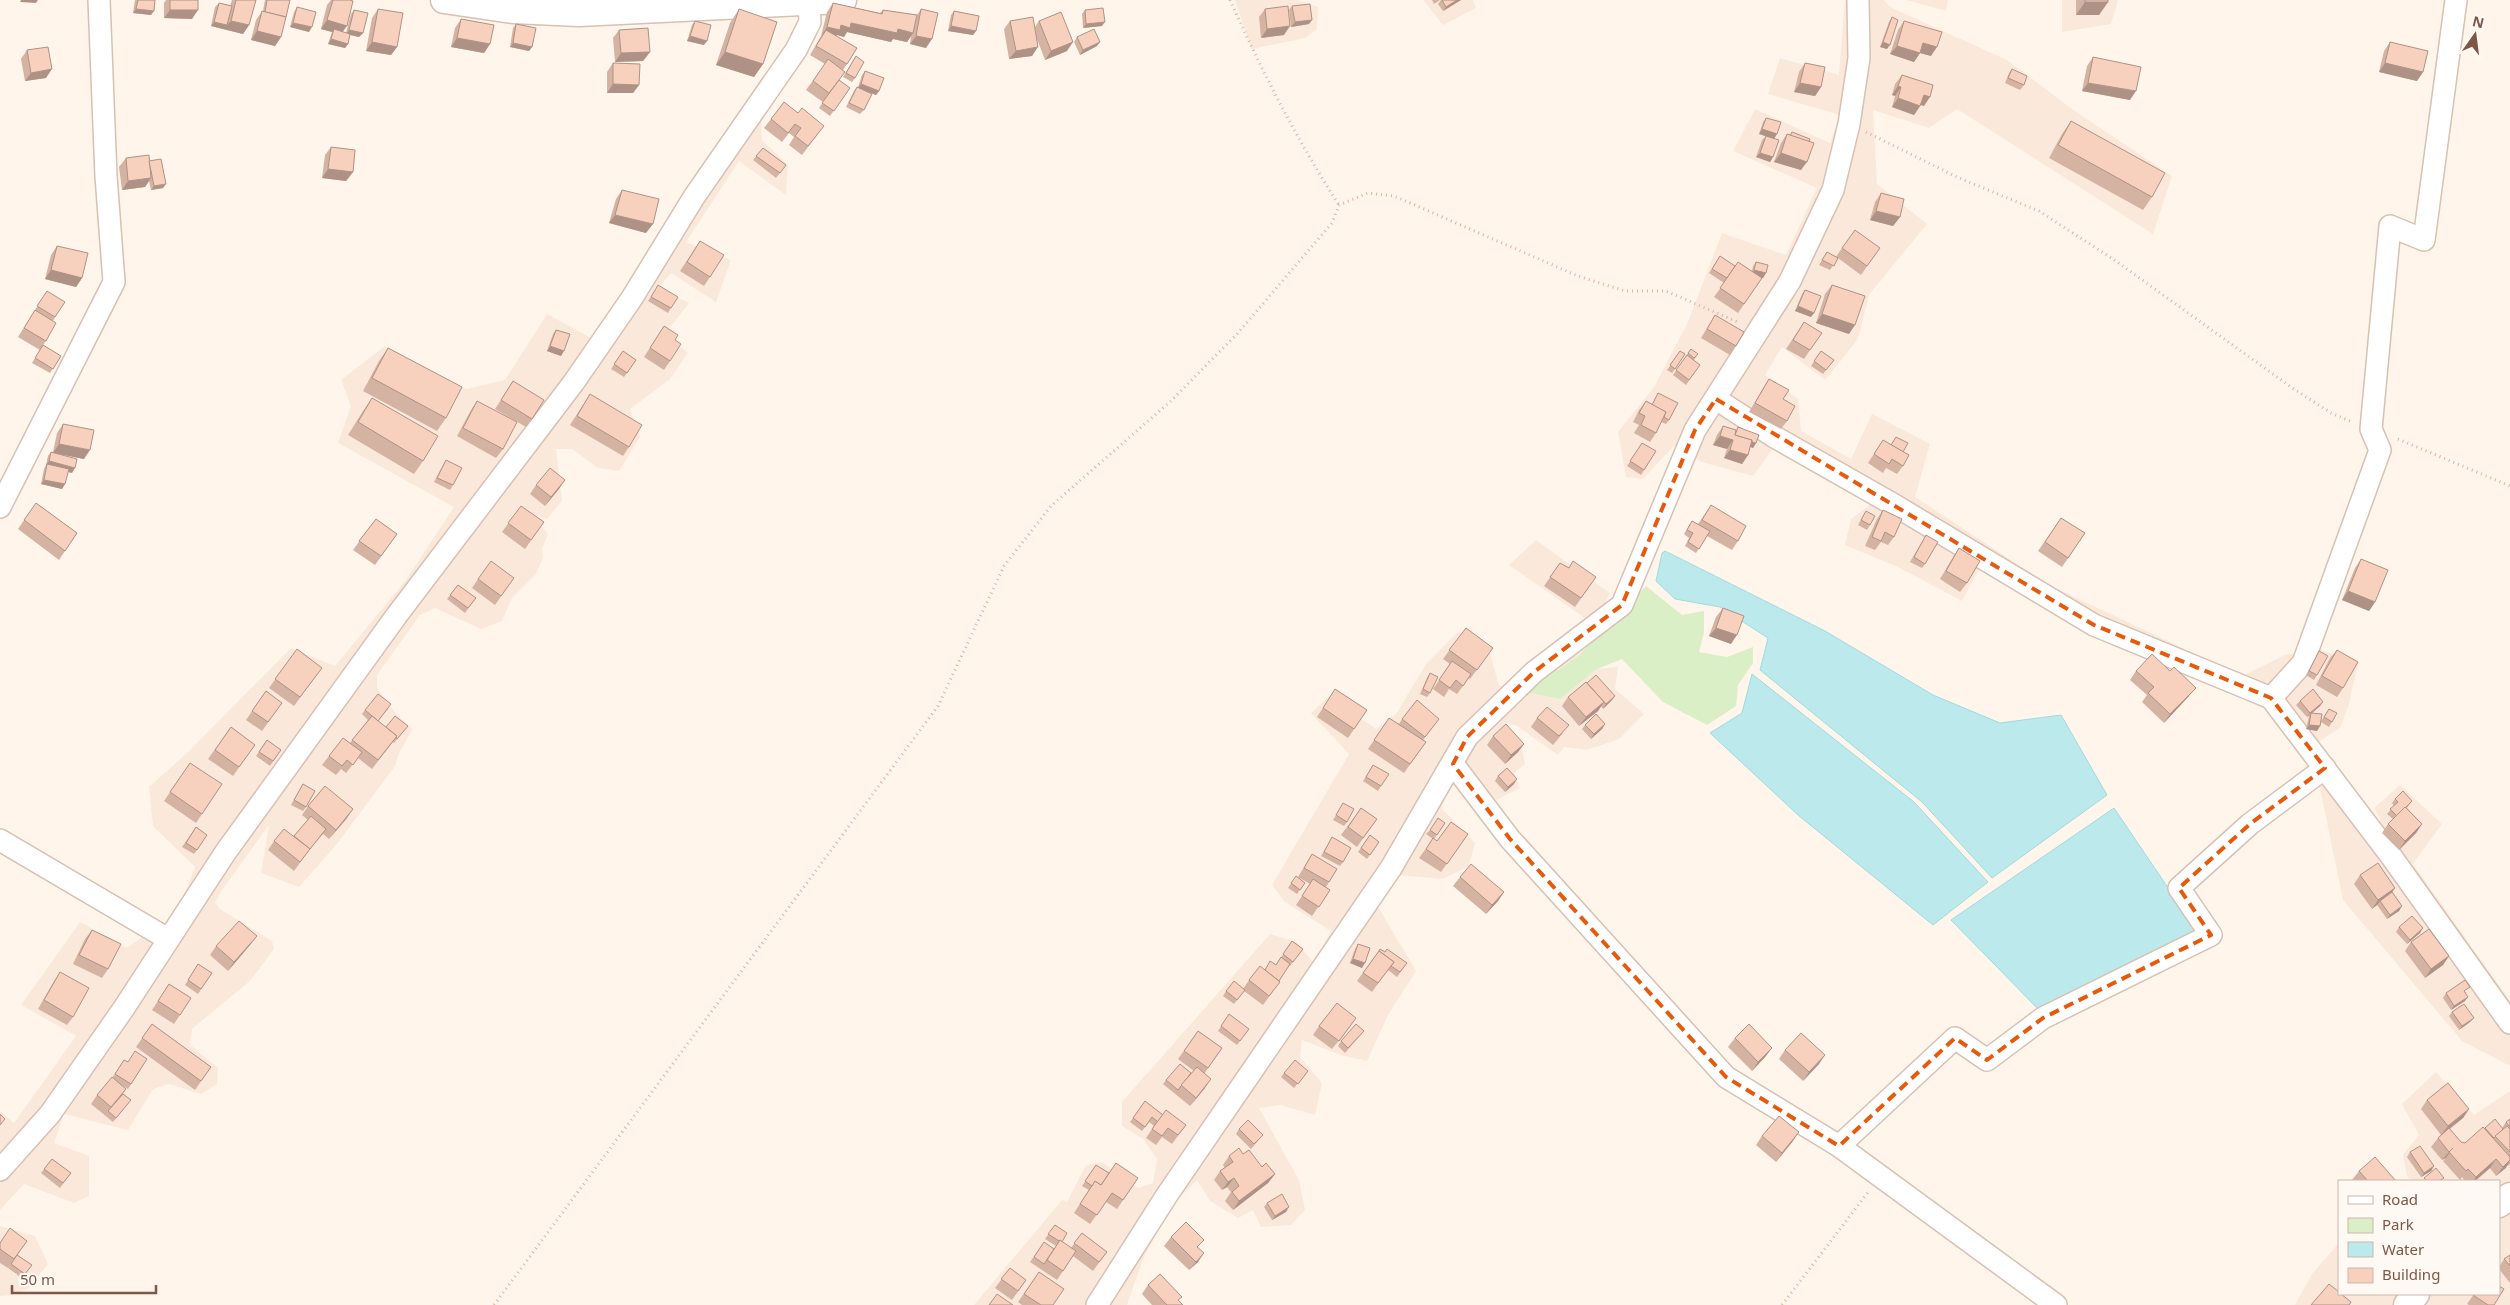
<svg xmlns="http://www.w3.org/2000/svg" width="2510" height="1305" font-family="'Noto Sans',sans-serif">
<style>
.residential{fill:#fae9da}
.green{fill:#daefc5}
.water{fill:#bbe9ec;stroke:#a0dbdf}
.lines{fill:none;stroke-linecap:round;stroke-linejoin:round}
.minor-casing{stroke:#d8c0b2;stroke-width:24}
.tertiary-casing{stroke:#d8c0b2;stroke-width:29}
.path{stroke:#deb3a0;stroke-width:3;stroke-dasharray:1 4;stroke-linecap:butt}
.minor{stroke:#fff;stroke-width:21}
.tertiary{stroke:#fff;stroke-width:26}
.wall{fill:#d5b3a3}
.shaded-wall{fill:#ae9285}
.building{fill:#f8d0be;stroke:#ae9285}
.marked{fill:none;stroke:#e8590c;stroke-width:4;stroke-dasharray:10 6;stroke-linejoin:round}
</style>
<rect width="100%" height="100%" fill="#fff5ea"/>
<g class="residential">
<path d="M1235 0H1297L1318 7 1317 29 1305 38 1252 49Z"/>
<path d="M1423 0H1473L1476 8 1443 25Z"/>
<path d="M1845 0H1884L1890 7 2007 60 2072 109 2172 176 2153 234 1957 109 1929 128 1873 110 1877 184 1927 224 1869 295 1858 339 1825 380 1782 347 1765 375 1798 399 1801 431 1851 459 1872 414 1930 444 1915 497 2049 585 2242 676 2285 655 2319 649 2358 664 2349 704 2340 728 2318 742 2377 824 2381 820 2374 808 2400 785 2442 824 2413 864 2510 1001V1066L2462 1041 2343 900 2315 764 2267 702 1979 569 1962 601 1898 567 1845 545 1851 519 1871 504 1774 447 1753 476 1702 462 1674 446 1643 479 1626 477 1618 432 1654 387 1688 322 1722 233 1786 255 1817 188 1733 151 1755 109 1830 143 1840 115 1768 94 1780 58 1839 75Z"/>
<path d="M1907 0H1948L1946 11Z"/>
<path d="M2062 0H2118L2111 24 2062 32Z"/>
<path d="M759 84 762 140 788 165 786 195 739 161 686 242 731 260 716 302 671 273 658 288 689 303 665 334 688 353 670 379 630 409 640 437 619 471 598 468 572 449H556L562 501 547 519 532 514 548 534 542 549 543 558 536 574 512 598 502 621 481 629 435 608 420 615 377 675V688L397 715 413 729 400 751 395 766 337 844 299 887 261 873 269 825 222 890 215 903 220 909 272 941 274 949 250 981 192 1029 190 1045 218 1068 217 1084 201 1094 169 1084 153 1089 128 1130 64 1114 54 1143 89 1156V1196L74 1203 24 1184 0 1210V1111L14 1123 76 1036 21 1005 80 922 127 948 146 934 171 928 195 867 153 826 149 787 186 754 291 648 335 666 406 580 454 507 338 443 351 406 341 380 385 346 466 389 505 380 547 314 591 338 653 252 697 171Z"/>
<path d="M1536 540 1610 593 1577 657 1526 692 1559 699 1597 669 1618 667 1615 689 1644 714 1619 739 1587 750 1564 747 1558 755 1517 726 1505 722 1522 748 1525 764 1514 773 1520 788 1494 801 1449 783 1442 809 1475 843 1469 866 1443 879 1396 875 1377 905 1416 971 1388 1015 1367 1061 1341 1055 1302 1040 1300 1057 1322 1083 1315 1115 1280 1105 1259 1108 1299 1180 1305 1210 1291 1225 1261 1227 1253 1210 1238 1218 1210 1201 1197 1180 1168 1209 1142 1262 1127 1305H974L1062 1200 1067 1202 1086 1165 1102 1162 1138 1188 1153 1183 1157 1159 1143 1139 1122 1126V1102L1270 934 1296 942 1314 963 1331 931 1285 902 1272 885 1349 754 1311 713 1329 696 1376 729 1396 714 1426 664 1459 631 1490 654 1499 685 1512 691 1567 646 1585 618 1509 565Z"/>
<path d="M2436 1072 2474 1115 2510 1091V1305H2295L2312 1274 2339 1243V1294H2499V1181H2411L2407 1176 2403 1155 2419 1135 2402 1104Z"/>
<path d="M0 1226 35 1236 48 1264 28 1289 12 1295 0 1296Z"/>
</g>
<path class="green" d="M1646 586 1682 615 1704 611V633L1699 652 1727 657 1753 647V663L1738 685 1736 706 1707 725 1663 702 1622 659 1597 669 1560 699 1525 692 1577 657Z"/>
<g class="water">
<path d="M1665 551 1825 631 1933 695 2000 723 2061 715 2107 795 1992 878 1922 802 1760 670 1768 638 1720 607 1675 599 1656 581 1662 553Z"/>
<path d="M1752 674 1914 802 1988 882 1933 925 1798 815 1710 733 1742 713Z"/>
<path d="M2114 808 2198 932 2038 1009 1951 920Z"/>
</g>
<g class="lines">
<defs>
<g id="minor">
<path d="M1716 399 1773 436 1896 506 2094 625 2271 698 2391 856 2510 1023"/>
<path d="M0 507 114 282 106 176 99 0"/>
<path d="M2271 698 2303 663 2380 450 2371 429 2390 226 2424 240 2456 0"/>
<path d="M1453 764 1510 839 1726 1077 1839 1146 2056 1305"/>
<path d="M0 840 168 939"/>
<path d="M1839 1146 1955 1038 1987 1060 2043 1018 2211 935 2179 888 2250 824 2325 768"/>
<path d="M0 1170 50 1114 124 1008 225 853 397 615 574 382 632 298 694 197 796 50 810 22 809 2"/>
<path d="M1097 1305 1167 1195 1391 868 1467 737 1534 672 1622 605 1695 430 1790 281 1833 190 1849 124 1859 58 1858 0"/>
</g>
<g id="tertiary">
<path d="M444 0 513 10 579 13 843 0"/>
<path d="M2499 1204 2510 1196"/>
<path d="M2407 1305 2416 1294"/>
</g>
</defs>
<use href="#minor" class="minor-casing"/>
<use href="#tertiary" class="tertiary-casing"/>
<g class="path">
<path d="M1230 0C1262 71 1297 140 1339 205"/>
<path d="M1866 132 1959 178 2039 211 2113 259 2291 387 2331 413 2352 422"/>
<path d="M2398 439 2510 486"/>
<path d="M494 1305 938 706 1004 566 1051 506 1171 401 1237 334 1332 223 1339 205 1368 193 1394 196 1578 276 1625 291H1666L1740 323"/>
<path d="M1782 1305 1869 1191"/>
</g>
<use href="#minor" class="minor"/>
<use href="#tertiary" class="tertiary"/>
</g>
<g class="wall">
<path d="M135 0H155L151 15 133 13Z"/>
<path d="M166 0H198L192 19 164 18V3Z"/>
<path d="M232 0H256L249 25 243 34 211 26 215 7 219 3 230 6Z"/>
<path d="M265 0H290L281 37 275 46 251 40 256 20 262 11H263Z"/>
<path d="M331 0H350L343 32 346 33 351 14 354 10 363 33 359 37 350 35 348 44 345 48 328 44 332 32 321 29 327 5Z"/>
<path d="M1432 0H1440L1434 4Z"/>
<path d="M1441 0H1461L1443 11 1438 4Z"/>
<path d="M2076 0H2108V2L2099 15H2076Z"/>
<path d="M833 3 880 13 883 10 917 15 921 9 926 48 910 44 911 36 907 42 893 39 891 42 847 32 844 37 837 35 836 36 857 48 843 70 839 80 850 88 830 116 819 108 823 102 806 90 825 64 810 55 821 36 827 12Z"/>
<path d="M1292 6 1309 24 1291 27 1289 10Z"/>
<path d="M297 7 309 32 290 27 294 12Z"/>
<path d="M378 9 397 47 391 55 366 51 372 18Z"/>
<path d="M739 9 763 64 754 77 716 65 730 23Z"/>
<path d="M1265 9 1284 35 1261 38 1259 17Z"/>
<path d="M1085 10 1102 26 1083 28 1082 14Z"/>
<path d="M954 11 976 31 973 35 948 31 951 15Z"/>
<path d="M1892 17 1887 49 1880 47 1889 22Z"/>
<path d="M461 19 490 44 484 53 451 47 455 28Z"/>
<path d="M695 21 704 45 687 41 692 25Z"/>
<path d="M1010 21 1035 27 1039 21 1067 51 1045 60 1037 39 1032 56 1009 59 1004 29Z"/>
<path d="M1904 21 1931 56 1920 53 1914 62 1890 54 1898 30Z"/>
<path d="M516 24 532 47 529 51 510 47 513 28Z"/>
<path d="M619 30 650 52 643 61 615 62 613 38Z"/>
<path d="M1077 37 1097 46 1080 55 1074 42Z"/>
<path d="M2390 42 2423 72 2417 81 2379 72 2384 51Z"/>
<path d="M27 50 46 78 25 81 21 59Z"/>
<path d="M856 56 855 78 852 82 843 77Z"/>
<path d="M2093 57 2130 100 2082 91 2087 66Z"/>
<path d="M613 63 639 85 633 93H607V72Z"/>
<path d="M1805 63 1821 87 1815 96 1794 92 1799 72Z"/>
<path d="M2012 69 2024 85 2020 90 2005 83 2009 73Z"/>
<path d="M865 71 879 91 876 95 866 91 864 110 860 114 846 107 854 91 857 87H858L862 75Z"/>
<path d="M1902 75 1924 106 1921 105 1914 115 1892 107 1895 96 1892 95 1895 84Z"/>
<path d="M784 102 818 134 802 155 789 145 794 137 789 133 782 142 764 128Z"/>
<path d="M1766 118 1774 139 1773 157 1770 162 1756 157 1762 140 1766 136 1759 134 1763 122Z"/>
<path d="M2071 121 2152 197 2143 210 2049 158 2062 134Z"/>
<path d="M1792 132 1809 142 1801 170 1774 162 1781 143 1787 134 1790 135Z"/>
<path d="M331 147 353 172 346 181 322 178 325 155Z"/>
<path d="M763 148 786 165 776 178 753 160Z"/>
<path d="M126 158 149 161 163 188 151 190 149 181 145 187 122 190 119 167Z"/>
<path d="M622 190 646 233 609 223 616 199Z"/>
<path d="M1881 193 1900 217 1893 226 1870 220 1875 202Z"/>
<path d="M700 241 710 277 704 286 680 271Z"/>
<path d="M57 246 82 278 76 287 45 279 51 255Z"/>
<path d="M1842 248H1880L1861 275 1838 258 1830 270 1819 265 1827 252 1836 257Z"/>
<path d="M1720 256 1735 266 1752 271 1753 266 1756 262 1766 273 1763 278H1762L1738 313 1714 297 1724 283 1709 273Z"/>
<path d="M1832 285 1849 334 1816 323 1825 294Z"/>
<path d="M655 290 671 308 668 313 648 301Z"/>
<path d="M1805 290 1814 313 1811 317 1795 311 1802 294Z"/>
<path d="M47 291 55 317 53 321 46 341 43 345 61 356 50 373 32 363 40 350 18 337Z"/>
<path d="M1715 315 1736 346 1730 355 1701 338Z"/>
<path d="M1804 322 1810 350 1804 359 1786 349Z"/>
<path d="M664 326 675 340 670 361 664 370 644 357Z"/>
<path d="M556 330 561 356 547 351 553 334Z"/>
<path d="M388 348 446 418 437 431 363 391 379 361Z"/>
<path d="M623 351 636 360 624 377 611 369Z"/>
<path d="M1680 351 1685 354 1672 373 1667 370Z"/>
<path d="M1821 351 1834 360 1823 374 1811 366Z"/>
<path d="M1688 353 1698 354 1694 360 1700 365 1686 385 1673 375 1685 358V357Z"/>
<path d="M1769 379 1783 399 1787 421 1781 429 1749 412 1763 388Z"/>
<path d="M513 381 532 419 526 427 495 409Z"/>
<path d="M1658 393 1669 420 1666 424 1661 422 1656 433 1650 442 1634 433 1639 425 1633 422 1639 410 1646 401 1652 405Z"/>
<path d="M590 394 629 447 623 456 570 425Z"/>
<path d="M372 398 423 461 414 474 348 435 363 411Z"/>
<path d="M477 401 503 449 496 458 457 436 471 410Z"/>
<path d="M63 424 84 459 56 453 72 473 68 472 65 484 62 489 41 484 44 469 46 465 48 456 51 452H53L57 433Z"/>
<path d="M1723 426 1736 431 1738 427 1756 443 1753 448 1750 447 1748 455 1742 464 1724 458 1727 449 1713 445 1717 435Z"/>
<path d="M1896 437 1903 452V466L1897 474 1886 468 1883 473 1868 463 1883 440 1891 445Z"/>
<path d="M1642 443 1656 451 1641 475 1627 466Z"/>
<path d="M446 460 453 485 450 490 434 482 443 465Z"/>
<path d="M565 480 545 506 530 494 536 485Z"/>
<path d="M36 503 77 533 59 560 18 529Z"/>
<path d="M1711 505 1738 541 1732 550 1707 536 1696 553 1685 546 1689 538 1684 534 1692 521 1698 524Z"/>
<path d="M521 506 544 522 525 549 502 532Z"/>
<path d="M1883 510 1894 537 1888 545 1881 542 1875 550 1865 546 1877 519Z"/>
<path d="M1866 511 1870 525 1867 530 1858 525Z"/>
<path d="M2061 518 2085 533 2062 567 2038 551Z"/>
<path d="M376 519 397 534 375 565 353 550Z"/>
<path d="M1926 535 1925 564 1922 568 1910 562Z"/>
<path d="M1959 548 1967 583 1960 592 1940 579 1953 557Z"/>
<path d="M2361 559 2375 602 2369 611 2342 600 2355 568Z"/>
<path d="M1560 563 1569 568 1596 577 1575 607 1544 586Z"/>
<path d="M514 578 495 605 472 588 478 579Z"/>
<path d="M458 585 476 598 465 613 447 599Z"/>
<path d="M1723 608 1731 644 1709 636 1716 617Z"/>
<path d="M1466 628 1493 648 1470 679 1469 678 1457 694 1449 689 1444 697 1433 689 1450 664 1443 659Z"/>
<path d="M297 649 322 668 294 706 269 688Z"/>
<path d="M2337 650 2343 688 2337 697 2316 685 2330 658Z"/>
<path d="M2319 651 2317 675 2314 680 2306 675Z"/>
<path d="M2136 671 2189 696 2164 723 2142 702 2147 695 2130 680Z"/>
<path d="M1430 673V693L1427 697 1420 694 1427 678Z"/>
<path d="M1587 683 1615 696 1612 700 1603 709 1601 706 1598 711 1579 726 1562 706 1568 697Z"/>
<path d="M1335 689 1367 710 1348 738 1317 717Z"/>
<path d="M266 691 282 703 262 731 246 720Z"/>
<path d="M2300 701 2323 702 2320 706 2312 713 2321 721 2329 709 2332 722 2329 727 2321 722 2320 726 2317 731 2306 729 2309 716 2307 717 2296 705Z"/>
<path d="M388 709 378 721 386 727 408 726 394 743 393 742 372 769 358 758 346 773 341 769 336 775 322 765 329 756 350 743 368 720 362 714 365 710Z"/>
<path d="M1389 718 1399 724 1402 719 1433 727 1423 740 1426 742 1404 773 1368 749Z"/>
<path d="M1537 718 1563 733 1553 745 1531 727Z"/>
<path d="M1605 724 1602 729 1591 739 1582 729 1585 725Z"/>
<path d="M231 727 255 745 233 776 208 759Z"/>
<path d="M1493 736 1524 744 1518 752 1505 764 1487 745Z"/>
<path d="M267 740 281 750 270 766 256 756Z"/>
<path d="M190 763 202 814 196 823 164 801Z"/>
<path d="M1373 765 1381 786 1378 791 1363 781Z"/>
<path d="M1498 776 1514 784 1505 792 1495 781Z"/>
<path d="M303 784 306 807 303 811 291 805Z"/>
<path d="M2395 799 2412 801 2407 808 2422 824 2416 833 2399 850 2382 833 2388 824 2393 819 2387 814 2394 806 2392 803Z"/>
<path d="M1343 803 1347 822 1344 826 1333 820Z"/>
<path d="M308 806 347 818 329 839 323 834 310 849 294 871 268 850 274 841 294 836 308 820 302 815Z"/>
<path d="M1361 808 1377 819 1357 847 1341 835Z"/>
<path d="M1445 823 1434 839 1437 841 1468 834 1441 872 1419 858 1433 839 1426 834 1430 830Z"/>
<path d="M196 827 207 835 194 854 182 847Z"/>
<path d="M1370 835 1379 842 1367 859 1358 852Z"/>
<path d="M1332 837 1343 862 1340 866 1321 856Z"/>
<path d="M1312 854 1329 882 1326 887 1330 890 1312 916 1296 905 1310 884 1298 877Z"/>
<path d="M2360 875 2392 892 2402 906 2399 911 2387 919 2377 905 2372 909 2354 884Z"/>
<path d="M1296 876 1305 883 1297 894 1288 888Z"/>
<path d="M1460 877 1504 892 1498 901 1486 914 1453 886Z"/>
<path d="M2399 927 2420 933 2407 944 2396 932Z"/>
<path d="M92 930 108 969 102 978 73 964 85 939Z"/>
<path d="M257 936 250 945 228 971 210 955 216 946Z"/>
<path d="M1292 941 1303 949 1290 966H1289L1279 981 1274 990 1263 1005 1244 991 1234 1004 1223 996 1226 991 1243 989 1249 980 1265 970 1276 965Z"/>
<path d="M2411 942 2449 956 2443 965 2425 978 2405 951Z"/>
<path d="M1358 944 1362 968 1350 963 1355 949Z"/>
<path d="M1380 949 1385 952 1407 963 1397 977 1388 970 1372 992 1357 981Z"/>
<path d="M198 964 212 973 198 994 185 985Z"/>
<path d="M60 972 73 1017 67 1025 38 1009 54 981Z"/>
<path d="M169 984 191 998 174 1024 152 1010Z"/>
<path d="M2467 992 2465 993V1001L2451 1010 2443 998 2446 993Z"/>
<path d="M2452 1012 2470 1022 2459 1030 2449 1016Z"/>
<path d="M1229 1014 1249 1029 1237 1045 1218 1031Z"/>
<path d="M152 1024 211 1067 195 1090 136 1047Z"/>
<path d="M1319 1026 1350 1027 1332 1049 1313 1035Z"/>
<path d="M1198 1031 1222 1048 1204 1074 1205 1088 1190 1106 1163 1084 1166 1080 1191 1073 1194 1071 1178 1059Z"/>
<path d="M1364 1031 1345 1053 1338 1046 1341 1041Z"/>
<path d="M1735 1038 1766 1056 1752 1071 1728 1047Z"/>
<path d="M1785 1050 1819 1064 1803 1081 1779 1059Z"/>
<path d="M147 1059 128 1089 115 1081 126 1089 123 1094 131 1100 113 1122 91 1104 97 1095 112 1078 124 1060 128 1062Z"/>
<path d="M1308 1071 1294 1088 1281 1077 1284 1073Z"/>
<path d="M2427 1100 2469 1109 2463 1118 2450 1129 2461 1142 2465 1143 2485 1128H2502L2506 1122 2510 1119V1164L2508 1166 2507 1165 2496 1176 2490 1168 2475 1181H2465L2462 1177 2460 1180 2443 1161 2446 1158 2442 1160 2431 1147 2438 1138 2441 1135 2421 1109Z"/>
<path d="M1145 1101 1163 1115 1186 1125 1172 1144 1162 1137 1156 1145 1146 1138 1154 1126 1149 1122 1142 1131 1130 1122Z"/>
<path d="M1239 1129 1263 1135 1251 1149 1236 1134Z"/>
<path d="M1762 1136 1793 1141 1776 1162 1756 1145Z"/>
<path d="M2410 1152 2434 1166 2431 1171 2421 1177 2407 1157Z"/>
<path d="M1243 1154 1262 1167 1275 1174 1268 1183 1233 1210 1225 1201 1231 1192 1227 1187 1222 1190 1214 1180 1220 1171 1225 1168 1223 1165 1229 1156Z"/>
<path d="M52 1159 71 1173 60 1188 41 1173Z"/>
<path d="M1096 1165 1109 1173 1138 1178 1117 1209 1106 1202 1090 1224 1074 1213 1089 1190 1082 1186Z"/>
<path d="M2359 1171 2395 1181H2354L2352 1180Z"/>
<path d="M1267 1203 1286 1212 1272 1220 1264 1207Z"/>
<path d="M1055 1225 1062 1242 1071 1248 1082 1233 1107 1252 1093 1271 1073 1256 1057 1280 1030 1262 1044 1242 1054 1249 1056 1246 1045 1239Z"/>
<path d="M1171 1237 1199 1248 1198 1262 1189 1270 1164 1246Z"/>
<path d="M27 1241 8 1268 0 1263V1243Z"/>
<path d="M17 1255 32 1265 22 1278 8 1268Z"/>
<path d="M2510 1255V1283L2499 1269V1267L2504 1259Z"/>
<path d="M1010 1268 1026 1280 1012 1300 995 1288Z"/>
<path d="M1039 1272 1053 1305H1022L1018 1302Z"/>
<path d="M1148 1285 1179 1301 1183 1305H1152L1142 1294Z"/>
<path d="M2474 1294 2494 1305H2469L2467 1304Z"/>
</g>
<g class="shaded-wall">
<path d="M21 0H38L36 3 20 2Z"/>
<path d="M1457 0H1461L1443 11 1446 7Z"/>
<path d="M2085 2H2108L2099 15H2076Z"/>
<path d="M136 9 154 11 151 15 133 13Z"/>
<path d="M170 10H198L192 19 164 18Z"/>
<path d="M327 20 347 26 341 34 334 29 332 32 321 29Z"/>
<path d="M1312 20 1309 24 1291 27 1295 22Z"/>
<path d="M231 21 249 25 243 34 211 26 214 22 227 25Z"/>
<path d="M1105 22 1102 26 1083 28 1086 24Z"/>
<path d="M293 23 312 27 309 32 290 27Z"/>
<path d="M851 23 898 29 913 33 907 42 893 39 891 42 847 32 844 37 837 35 834 39 826 30 821 36 827 27Z"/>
<path d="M951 26 976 31 973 35 948 31Z"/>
<path d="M1290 26 1284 35 1261 38 1267 29Z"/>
<path d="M349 30 363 33 359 37 346 34Z"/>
<path d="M257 31 281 37 275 46 251 40Z"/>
<path d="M690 36 707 41 704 45 687 41Z"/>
<path d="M916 36 932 39 926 48 910 44Z"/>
<path d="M457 38 490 44 484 53 451 47Z"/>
<path d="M331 39 348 44 345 48 328 44Z"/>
<path d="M372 42 397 47 391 55 366 51Z"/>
<path d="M1073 42 1067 51 1045 60 1051 51Z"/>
<path d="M1100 42 1097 46 1080 55 1083 50Z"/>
<path d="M1883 42 1890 45 1887 49 1880 47Z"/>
<path d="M513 43 532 47 529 51 510 47Z"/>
<path d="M1923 43 1937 47 1931 56 1920 53 1914 62 1890 54 1897 46Z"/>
<path d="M1038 47 1032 56 1009 59 1016 51Z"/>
<path d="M650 52 643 61 615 62 621 53Z"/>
<path d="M725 52 763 64 754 77 716 65Z"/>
<path d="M2385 63 2423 72 2417 81 2379 72Z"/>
<path d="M52 69 46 78 25 81 31 73Z"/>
<path d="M1800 83 1821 87 1815 96 1794 92Z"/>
<path d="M2088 83 2136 91 2130 100 2082 91Z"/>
<path d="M613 84 639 85 633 93H607Z"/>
<path d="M861 84 879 91 876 95 858 88Z"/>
<path d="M1898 86 1901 87 1895 96 1892 95Z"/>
<path d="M1924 95 1930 97 1924 106 1918 104Z"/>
<path d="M1898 98 1920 106 1914 115 1892 107Z"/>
<path d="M1762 129 1777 134 1774 139 1759 134Z"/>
<path d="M1760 153 1773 157 1770 162 1756 157Z"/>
<path d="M1781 153 1807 162 1801 170 1774 162Z"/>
<path d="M328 169 353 172 346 181 322 178Z"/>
<path d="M151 178 145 187 122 190 128 181Z"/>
<path d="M166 184 163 188 151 190 154 186Z"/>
<path d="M1876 211 1900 217 1893 226 1870 220Z"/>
<path d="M615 215 653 224 646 233 609 223Z"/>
<path d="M51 270 82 278 76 287 45 279Z"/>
<path d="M1754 270 1766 273 1763 278 1751 275Z"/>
<path d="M1798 306 1814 313 1811 317 1795 311Z"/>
<path d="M1822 314 1855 325 1849 334 1816 323Z"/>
<path d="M550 346 564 351 561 356 547 351Z"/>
<path d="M1720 436H1735L1756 443 1753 448 1733 440 1727 449 1713 445Z"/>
<path d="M59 444 90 450 84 459 53 453Z"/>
<path d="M1730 450 1748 455 1742 464 1724 458Z"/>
<path d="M49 461 75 468 72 473 46 465Z"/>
<path d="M44 480 65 484 62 489 41 484Z"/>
<path d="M565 480 559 489 545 506 551 497Z"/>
<path d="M2348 591 2375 602 2369 611 2342 600Z"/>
<path d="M1716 628 1737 635 1731 644 1709 636Z"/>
<path d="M2196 688 2189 696 2164 723 2170 714Z"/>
<path d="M1615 696 1612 700 1603 709 1606 704Z"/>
<path d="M1604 702 1598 711 1579 726 1586 717Z"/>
<path d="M2323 702 2320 706 2311 714V713L2307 717 2310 713Z"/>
<path d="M1605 724 1602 729 1591 739 1594 734Z"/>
<path d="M2309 725 2320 726 2317 731 2306 729Z"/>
<path d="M1524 744 1518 752 1505 764 1511 755Z"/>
<path d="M1517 779 1514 784 1505 792 1508 787Z"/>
<path d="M353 809 347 818 329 839 336 830Z"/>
<path d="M2422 824 2416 833 2399 850 2405 841Z"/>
<path d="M2395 888 2389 897 2380 901 2377 905 2372 909 2378 900Z"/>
<path d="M1504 892 1498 901 1486 914 1492 905Z"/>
<path d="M2402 906 2399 911 2387 919 2390 915Z"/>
<path d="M2423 928 2420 933 2407 944 2410 940Z"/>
<path d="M257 936 250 945 228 971 234 962Z"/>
<path d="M2449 956 2443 965 2425 978 2431 969Z"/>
<path d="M1353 959 1365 963 1362 968 1350 963Z"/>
<path d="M2468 997 2465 1001 2451 1010 2454 1006Z"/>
<path d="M2474 1018 2470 1022 2459 1030 2462 1026Z"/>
<path d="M1772 1048 1766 1056 1752 1071 1758 1062Z"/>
<path d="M1825 1055 1819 1064 1803 1081 1809 1072Z"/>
<path d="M1211 1079 1205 1088 1190 1106 1196 1098Z"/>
<path d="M2469 1109 2463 1118 2441 1135 2448 1126Z"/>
<path d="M1799 1132 1793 1141 1776 1162 1782 1153Z"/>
<path d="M2453 1148 2446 1158 2442 1160 2449 1152Z"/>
<path d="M2496 1159 2490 1168 2475 1181H2473L2476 1177Z"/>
<path d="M2510 1160 2506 1168 2496 1176 2503 1167Z"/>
<path d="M2434 1166 2431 1171 2421 1177 2424 1173Z"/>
<path d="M1275 1174 1268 1183 1233 1210 1239 1201Z"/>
<path d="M1234 1178 1227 1187 1222 1190 1228 1182Z"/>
<path d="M1289 1207 1286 1212 1272 1220 1275 1216Z"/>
<path d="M1204 1253 1198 1262 1189 1270 1196 1262Z"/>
</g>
<g class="building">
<path d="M138 0H155L154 11 136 9Z"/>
<rect x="170" y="0" width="28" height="10"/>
<path d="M236 0H256L249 25 231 21Z"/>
<path d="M267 0H290L286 17 265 12Z"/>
<path d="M333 0H350L353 1 347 26 327 20Z"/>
<path d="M1442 0H1457L1446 7Z"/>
<rect x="2085" y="0" width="23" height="2"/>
<path d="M219 3 232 6 227 25 214 22Z"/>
<path d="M833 3 882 14 883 10 917 15 913 33 898 29 897 33 851 23 850 28 841 25 840 30 827 27Z"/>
<path d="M1310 4 1312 20 1295 22 1292 6Z"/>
<path d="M1288 6 1290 26 1267 29 1265 9Z"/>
<path d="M297 7 316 12 312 27 293 23Z"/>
<path d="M1103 8 1105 22 1086 24 1085 10Z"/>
<path d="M378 9 403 13 397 47 372 42Z"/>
<path d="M739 9 777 22 763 64 725 52Z"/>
<path d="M921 9 938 13 932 39 916 36Z"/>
<path d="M354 10 368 13 363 33 349 30Z"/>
<path d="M262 11 286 17 281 37 257 31Z"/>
<path d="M954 11 979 16 976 31 951 26Z"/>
<path d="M1061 12 1073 42 1051 51 1039 21Z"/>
<path d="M1033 17 1038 47 1016 51 1010 21Z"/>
<path d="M1892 17 1898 20 1890 45 1883 42Z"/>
<path d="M461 19 494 25 490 44 457 38Z"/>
<path d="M695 21 711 25 707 41 690 36Z"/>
<path d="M1904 21 1942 32 1937 47 1923 43 1920 53 1897 46Z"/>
<path d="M516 24 536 28 532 47 513 43Z"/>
<path d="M648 28 650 52 621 53 619 30Z"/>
<path d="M334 29 350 34 348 44 331 39Z"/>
<path d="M1094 29 1100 42 1083 50 1077 37Z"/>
<path d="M826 30 857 48 847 64 816 46Z"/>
<path d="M2390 42 2428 51 2423 72 2385 63Z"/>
<path d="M48 47 52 69 31 73 27 50Z"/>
<path d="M856 56 864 62 855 78 846 73Z"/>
<path d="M2093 57 2141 67 2136 91 2088 83Z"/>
<path d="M828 59 845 72 829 93 813 81Z"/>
<path d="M613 63 640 64 639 85 613 84Z"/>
<path d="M1805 63 1825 67 1821 87 1800 83Z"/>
<path d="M2012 69 2027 76 2024 85 2008 78Z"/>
<path d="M865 71 884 78 879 91 861 84Z"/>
<path d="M1902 75 1933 85 1930 97 1924 95 1920 106 1898 98 1901 87 1898 86Z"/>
<path d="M839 80 850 88 834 111 822 103Z"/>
<path d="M857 87 872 94 864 110 849 103Z"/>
<path d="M784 102 798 113 802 108 824 126 808 146 795 136 801 128 795 124 788 133 771 119Z"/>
<path d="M1766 118 1781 122 1777 134 1762 129Z"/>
<path d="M2071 121 2165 173 2152 197 2058 145Z"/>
<path d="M1792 132 1810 139 1809 142 1790 136Z"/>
<path d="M1787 134 1814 143 1807 162 1781 153Z"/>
<path d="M1766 136 1779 140 1773 157 1760 153Z"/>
<path d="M331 147 355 150 353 172 328 169Z"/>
<path d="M763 148 786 165 780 173 756 156Z"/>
<path d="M149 155 151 178 128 181 126 158Z"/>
<path d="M161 159 166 184 154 186 149 161Z"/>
<path d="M622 190 659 199 653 224 615 215Z"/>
<path d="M1881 193 1904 199 1900 217 1876 211Z"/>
<path d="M1855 230 1880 248 1867 266 1842 248Z"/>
<path d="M700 241 724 255 710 277 687 262Z"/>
<path d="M57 246 88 253 82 278 51 270Z"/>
<path d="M1827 252 1838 258 1834 266 1822 260Z"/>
<path d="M1720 256 1735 266 1727 278 1712 269Z"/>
<path d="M1738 262 1762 278 1744 304 1720 288Z"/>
<path d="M1756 262 1768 265 1766 273 1754 270Z"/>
<path d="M658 285 678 297 671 308 651 297Z"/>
<path d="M1832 285 1865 296 1855 325 1822 314Z"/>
<path d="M1805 290 1821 296 1814 313 1798 306Z"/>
<path d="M47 291 65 302 55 317 37 306Z"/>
<path d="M35 310 56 323 46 341 24 328Z"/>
<path d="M1715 315 1744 332 1736 346 1707 329Z"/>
<path d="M1804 322 1822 333 1810 350 1793 340Z"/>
<path d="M664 326 678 335 675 340 681 344 670 361 650 348Z"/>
<path d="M556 330 570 334 564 351 550 346Z"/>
<path d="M43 345 61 356 53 369 35 358Z"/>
<path d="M388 348 462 387 446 418 372 378Z"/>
<path d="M1691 349 1698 354 1694 358 1688 353Z"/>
<path d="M623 351 636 360 627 373 614 364Z"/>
<path d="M1680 351 1685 354 1675 369 1670 365Z"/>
<path d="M1821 351 1834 360 1826 370 1814 361Z"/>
<path d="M1687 355 1700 365 1689 380 1676 370Z"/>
<path d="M1769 379 1789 390 1783 399 1795 406 1787 421 1755 403Z"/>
<path d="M513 381 544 400 532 419 501 400Z"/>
<path d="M1658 393 1678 403 1669 420 1664 417 1666 412 1652 405Z"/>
<path d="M590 394 642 425 629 447 577 416Z"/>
<path d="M372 398 438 436 423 461 358 422Z"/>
<path d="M477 401 517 422 503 449 463 428Z"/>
<path d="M1646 401 1666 412 1656 433 1641 425 1645 416 1639 413Z"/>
<path d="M63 424 94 430 90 450 59 444Z"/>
<path d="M1723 426 1736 430 1735 435 1752 440 1748 455 1730 450 1733 440 1720 436Z"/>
<path d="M1738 427 1759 435 1756 443 1752 442V440L1735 435Z"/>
<path d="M1896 437 1908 443 1903 452 1891 445Z"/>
<path d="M1883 440 1909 455 1903 466 1892 459 1889 464 1874 454Z"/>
<path d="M1642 443 1656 451 1644 470 1630 461Z"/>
<path d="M51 452 77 459 75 468 49 461Z"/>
<path d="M446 460 462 468 453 485 437 478Z"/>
<path d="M47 464 69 469 65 484 44 480Z"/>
<path d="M550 468 565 480 551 497 536 485Z"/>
<path d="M36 503 77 533 65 551 24 520Z"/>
<path d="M1711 505 1746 526 1738 541 1702 520Z"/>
<path d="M521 506 544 522 531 540 508 523Z"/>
<path d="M1883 510 1902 519 1894 537 1885 532 1881 541 1872 537Z"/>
<path d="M1866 511 1875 516 1870 525 1861 520Z"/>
<path d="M2061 518 2085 533 2068 558 2045 542Z"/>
<path d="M376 519 397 534 381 556 359 541Z"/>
<path d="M1692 521 1710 531 1699 549 1688 542 1693 533 1687 530Z"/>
<path d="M1926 535 1938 542 1925 564 1914 557Z"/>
<path d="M1959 548 1980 561 1967 583 1946 571Z"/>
<path d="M2361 559 2388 570 2375 602 2348 591Z"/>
<path d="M491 561 514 578 501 596 478 579Z"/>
<path d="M1573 561 1596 577 1581 598 1550 577 1560 563 1569 568Z"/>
<path d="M458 585 476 598 468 608 450 595Z"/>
<path d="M1723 608 1744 616 1737 635 1716 628Z"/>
<path d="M1466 628 1493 648 1477 670 1449 650Z"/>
<path d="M297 649 322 668 300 697 275 679Z"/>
<path d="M2337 650 2358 662 2343 688 2322 676Z"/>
<path d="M2319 651 2328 656 2317 675 2309 671Z"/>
<path d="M2152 654 2170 671 2174 667 2196 688 2170 714 2148 693 2154 687 2136 671Z"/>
<path d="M1452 661 1471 674 1463 686 1456 680 1450 688 1439 680Z"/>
<path d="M1430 673 1438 677 1430 693 1423 689Z"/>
<path d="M1596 675 1615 696 1606 704 1587 683Z"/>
<path d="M1586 682 1604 702 1586 717 1568 697Z"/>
<path d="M1335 689 1367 710 1354 729 1323 708Z"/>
<path d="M2313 689 2323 702 2310 713 2300 701Z"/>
<path d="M266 691 282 703 268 722 252 711Z"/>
<path d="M378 694 391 704 378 721 365 710Z"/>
<path d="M1417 700 1439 719 1425 737 1402 719Z"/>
<path d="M1547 707 1569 725 1559 736 1537 718Z"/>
<path d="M2329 709 2337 713 2332 722 2324 717Z"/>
<path d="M2311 713 2322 714 2320 726 2309 725Z"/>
<path d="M1596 714 1605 724 1594 734 1585 725Z"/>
<path d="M372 716 397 736 378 760 352 740Z"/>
<path d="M395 716 408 726 397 739 396 737 397 736 386 727Z"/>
<path d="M1389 718 1426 742 1410 764 1374 740Z"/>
<path d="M1506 724 1524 744 1511 755 1493 736Z"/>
<path d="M231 727 255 745 239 767 215 750Z"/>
<path d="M343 738 362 752 353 765 347 760 342 766 329 756Z"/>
<path d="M267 740 281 750 273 761 259 752Z"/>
<path d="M190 763 222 784 202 814 170 792Z"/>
<path d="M1373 765 1389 774 1381 786 1366 777Z"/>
<path d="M1507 768 1517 779 1508 787 1498 776Z"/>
<path d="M303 784 315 791 306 807 294 800Z"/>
<path d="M325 786 353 809 336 830 308 806Z"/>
<path d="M2403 791 2412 801 2397 816 2390 809 2398 802 2395 799Z"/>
<path d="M1343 803 1354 809 1347 822 1336 815Z"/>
<path d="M2405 807 2422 824 2405 841 2388 824Z"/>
<path d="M1361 808 1377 819 1363 838 1348 827Z"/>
<path d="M311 816 326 829 310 849 294 836Z"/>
<path d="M1438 818 1445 823 1437 835 1430 830Z"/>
<path d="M1451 822 1468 834 1447 864 1426 849 1433 838 1437 841Z"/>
<path d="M196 827 207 835 197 850 186 843Z"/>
<path d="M284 829 310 849 300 862 274 841Z"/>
<path d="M1370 835 1379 842 1370 855 1361 848Z"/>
<path d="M1332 837 1351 848 1343 862 1324 852Z"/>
<path d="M1312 854 1337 869 1329 882 1304 868Z"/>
<path d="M2378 863 2395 888 2378 900 2360 875Z"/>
<path d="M1471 864 1504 892 1492 905 1460 877Z"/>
<path d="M1296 876 1305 883 1300 890 1291 883Z"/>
<path d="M1313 879 1330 890 1319 907 1302 896Z"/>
<path d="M2392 892 2402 906 2390 915 2380 901Z"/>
<path d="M2412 916 2423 928 2410 940 2399 927Z"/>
<path d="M239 921 257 936 234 962 216 946Z"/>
<path d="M2429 929 2449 956 2431 969 2411 942Z"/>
<path d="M92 930 121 944 108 969 79 955Z"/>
<path d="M1292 941 1303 949 1293 962 1283 954Z"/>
<path d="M1358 944 1370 948 1365 963 1353 959Z"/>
<path d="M1380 949 1385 952 1387 949 1407 963 1400 972 1391 966 1394 962 1379 951Z"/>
<path d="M1379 951 1394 962 1378 983 1363 973Z"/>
<path d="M1281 957 1290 964 1279 981 1265 970 1270 961 1276 965Z"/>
<path d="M198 964 212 973 201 989 188 980Z"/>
<path d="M1260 966 1280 982 1269 996 1249 980Z"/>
<path d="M60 972 89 988 73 1017 44 1000Z"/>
<path d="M2465 980 2470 987 2464 991 2468 997 2454 1006 2446 993Z"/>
<path d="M1234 981 1245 990 1237 1000 1226 991Z"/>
<path d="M169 984 191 998 180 1015 158 1001Z"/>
<path d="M1337 1003 1356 1018 1339 1041 1319 1026Z"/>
<path d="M2464 1004 2474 1018 2462 1026 2452 1012Z"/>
<path d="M1229 1014 1249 1029 1240 1041 1221 1026Z"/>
<path d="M152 1024 211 1067 201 1081 142 1038Z"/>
<path d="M1356 1024 1364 1031 1348 1048 1341 1041Z"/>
<path d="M1749 1024 1772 1048 1758 1062 1735 1038Z"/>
<path d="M1198 1031 1222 1048 1208 1068 1184 1051Z"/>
<path d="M1801 1033 1825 1055 1809 1072 1785 1050Z"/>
<path d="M135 1051 147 1059 131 1084 115 1074 124 1060 128 1062Z"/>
<path d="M1295 1060 1308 1071 1298 1084 1284 1073Z"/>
<path d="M1180 1064 1191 1073 1178 1090 1166 1080Z"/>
<path d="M1197 1067 1211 1079 1196 1098 1181 1085Z"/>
<path d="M112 1077 126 1089 111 1107 97 1095Z"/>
<path d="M2448 1083 2469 1109 2448 1126 2427 1100Z"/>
<path d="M123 1094 131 1100 116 1118 108 1111Z"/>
<path d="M1145 1101 1163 1115 1158 1122 1152 1117 1145 1127 1133 1118Z"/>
<path d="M1166 1110 1186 1125 1178 1135 1168 1128 1162 1136 1152 1129Z"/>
<path d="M0 1114 5 1119 0 1125Z"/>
<path d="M1779 1116 1799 1132 1782 1153 1762 1136Z"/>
<path d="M2495 1119 2503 1129 2494 1138 2485 1128Z"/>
<path d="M2510 1119V1127L2506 1122Z"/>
<path d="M1248 1120 1263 1135 1254 1144 1239 1129Z"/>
<path d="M2507 1126 2510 1129V1152L2495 1136Z"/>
<path d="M2483 1127 2510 1157V1160L2503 1167 2496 1159 2476 1177 2468 1169 2466 1171 2449 1152 2453 1148 2449 1152 2438 1138 2449 1128 2461 1142 2465 1143Z"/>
<path d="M2420 1146 2434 1166 2424 1173 2410 1152Z"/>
<path d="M1239 1148 1243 1154 1249 1150 1262 1167 1266 1163 1275 1174 1239 1201 1232 1192 1239 1186 1234 1178 1228 1182 1220 1171 1233 1162 1229 1156Z"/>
<path d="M2375 1157 2396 1181H2368L2359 1171Z"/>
<path d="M52 1159 71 1173 63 1183 44 1169Z"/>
<path d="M1116 1163 1138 1178 1123 1200 1112 1193 1097 1215 1080 1204 1095 1181 1101 1185Z"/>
<path d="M1096 1165 1109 1173 1101 1185 1095 1181 1092 1186 1085 1181Z"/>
<path d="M2436 1168 2444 1178 2439 1181H2427L2424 1178Z"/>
<path d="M1282 1194 1289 1207 1275 1216 1267 1203Z"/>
<path d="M1186 1222 1204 1240 1197 1247 1204 1253 1196 1262 1171 1237Z"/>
<path d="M1055 1225 1067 1233 1062 1242 1060 1240 1059 1241 1048 1234Z"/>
<path d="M10 1228 27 1241 14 1259 0 1249V1243Z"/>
<path d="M1082 1233 1107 1252 1099 1262 1074 1243Z"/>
<path d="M1060 1240 1076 1251 1063 1271 1047 1260Z"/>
<path d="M1044 1242 1054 1249 1044 1264 1034 1257Z"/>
<path d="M17 1255 32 1265 25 1274 11 1264Z"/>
<path d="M2510 1255V1266L2504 1259Z"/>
<path d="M1010 1268 1026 1280 1018 1291 1001 1279Z"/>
<path d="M1039 1272 1064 1289 1053 1305H1041L1024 1294Z"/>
<path d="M1160 1274 1182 1297 1178 1300 1183 1305H1167L1148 1285Z"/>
<path d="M2329 1284 2339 1292V1294H2341L2351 1302 2349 1305H2311Z"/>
<path d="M2499 1286 2504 1289 2494 1305H2488L2473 1295 2474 1294H2499Z"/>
<path d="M997 1294 1013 1305H989Z"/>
</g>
<path class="marked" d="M1716 399 2094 625 2271 698 2325 768 2250 824 2179 888 2211 935 2043 1018 1987 1060 1955 1038 1839 1146 1726 1077 1510 839 1453 764 1467 737 1534 672 1622 605 1695 430Z"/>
<rect x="2338" y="1180" width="162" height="115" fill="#fff9f3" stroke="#cbb8af"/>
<rect x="2348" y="1196" width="25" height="8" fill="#ffffff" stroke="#cbb8af"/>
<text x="2382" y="1205" font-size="15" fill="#7e5749">Road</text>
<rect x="2348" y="1218" width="25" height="15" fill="#daefc5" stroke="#cbb8af"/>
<text x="2382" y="1230" font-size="15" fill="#7e5749">Park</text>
<rect x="2348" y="1242" width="25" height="15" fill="#bbe9ec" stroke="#cbb8af"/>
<text x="2382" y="1255" font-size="15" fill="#7e5749">Water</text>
<rect x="2348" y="1268" width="25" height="15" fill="#f8d0be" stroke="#cbb8af"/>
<text x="2382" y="1280" font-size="15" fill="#7e5749">Building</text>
<g transform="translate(2475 35) rotate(14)" stroke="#fff9f3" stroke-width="4" paint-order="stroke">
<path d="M0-4L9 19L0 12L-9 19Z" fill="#7e5749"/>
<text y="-8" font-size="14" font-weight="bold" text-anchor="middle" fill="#7e5749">N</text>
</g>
<path d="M12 1285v8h144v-8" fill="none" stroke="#7e5749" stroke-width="2.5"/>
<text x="20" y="1285" font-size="15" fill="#7e5749" stroke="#fff9f3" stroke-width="4" paint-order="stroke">50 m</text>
</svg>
